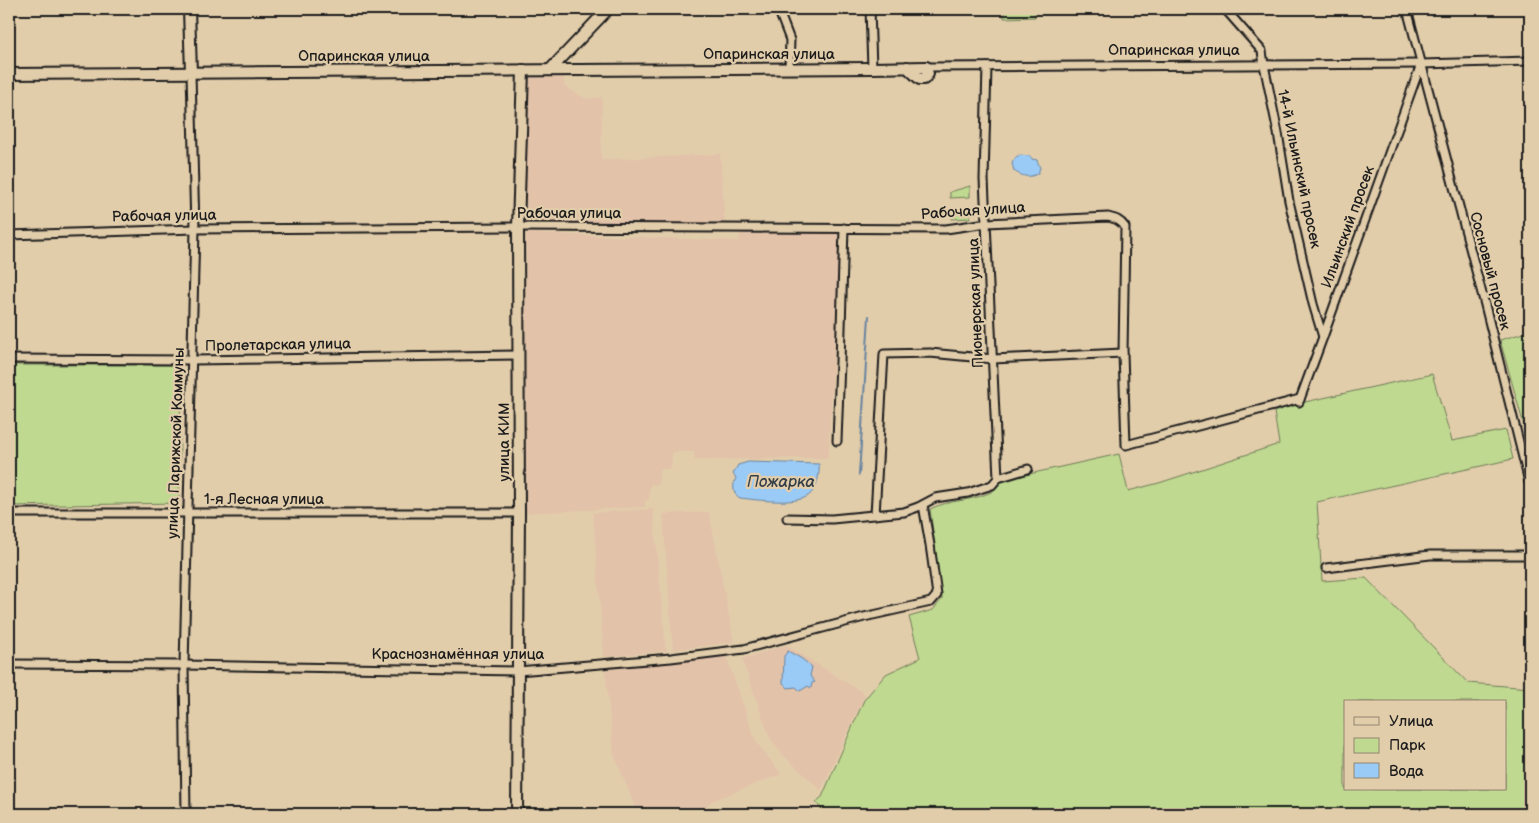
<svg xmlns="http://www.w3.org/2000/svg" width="1539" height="823" font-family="'Balsamiq Sans',sans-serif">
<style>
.built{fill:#e2c2a9}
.green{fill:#bfd990;stroke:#6e7a56;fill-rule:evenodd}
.water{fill:#9acaf6;stroke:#68849f}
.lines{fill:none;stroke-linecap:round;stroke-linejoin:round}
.stream{stroke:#68849f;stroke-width:2}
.street-casing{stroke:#1c1c1c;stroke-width:11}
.secondary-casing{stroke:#1c1c1c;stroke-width:14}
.street{stroke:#e2cdab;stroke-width:7}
.secondary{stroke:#e2cdab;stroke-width:10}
.labels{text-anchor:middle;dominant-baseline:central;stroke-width:4.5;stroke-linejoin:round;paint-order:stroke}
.street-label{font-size:15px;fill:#1c1c1c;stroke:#e2cdab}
.water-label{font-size:16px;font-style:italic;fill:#353f48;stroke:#e2cdab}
</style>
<rect width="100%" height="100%" fill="#e2cdab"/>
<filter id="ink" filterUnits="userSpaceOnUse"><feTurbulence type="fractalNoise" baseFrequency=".02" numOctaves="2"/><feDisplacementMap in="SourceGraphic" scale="10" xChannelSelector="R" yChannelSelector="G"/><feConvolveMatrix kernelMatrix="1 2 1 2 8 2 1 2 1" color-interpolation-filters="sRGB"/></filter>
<g filter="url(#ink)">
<g class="built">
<path d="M525 73 564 74V86L586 99 602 97 601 160 720 154 725 225 524 222Z"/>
<path d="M740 231 841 232 828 458 695 460 694 452H672L671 469H659V485L650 484 649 500H645V507L525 513 526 233 739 241Z"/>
<path d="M653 509 666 651 604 657 593 513Z"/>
<path d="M709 512 734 642 673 650 663 514Z"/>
<path d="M786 645 865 694 821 790 781 753 770 738 742 659Z"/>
<path d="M726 655 756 742 781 774 709 802 704 814H638L614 754 605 670Z"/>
</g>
<g class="green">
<path d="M1004 9H1035V17L1004 18Z"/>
<path d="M970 186V197L950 198V192Z"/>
<path d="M970 209V218L952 219V210Z"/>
<path d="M1530 331V447L1500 340Z"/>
<path d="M9 365H181L179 503 9 506Z"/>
<path d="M1432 374 1452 441 1506 430 1513 459 1317 502 1322 581 1366 578 1468 683 1530 688V814H825L816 802 822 797 864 700 886 674 920 658 909 617 933 610 942 599 930 509C950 499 971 502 991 492 996 490 999 484 1002 480L1119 454 1128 491 1159 483 1279 444 1274 412 1296 404ZM1345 702H1505V789H1345Z"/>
</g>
<g class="water">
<path d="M1020 155 1030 156 1032 159 1037 160 1040 168 1038 173C1030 179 1021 176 1014 171L1012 163 1016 157Z"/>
<path d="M748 462 819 464C820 474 817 490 808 496 794 505 757 500 740 498 733 494 732 486 736 478L733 474 738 465Z"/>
<path d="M788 651 802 659 812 667 810 676 815 682 812 683 811 688 808 686 800 691 796 687 788 688 783 683 784 656Z"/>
</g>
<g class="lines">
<path class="stream" d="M859 475 869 316"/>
<defs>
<g id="street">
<path d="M778 9 790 40 789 68"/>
<path d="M870 9 872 68"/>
<path d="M1225 9 1262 51 1264 65 1278 133 1289 201 1313 304 1323 337"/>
<path d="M1407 9 1485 305 1530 486"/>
<path d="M926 67 1421 64 1530 61"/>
<path d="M987 67 984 179 998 478"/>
<path d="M9 235 195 229 518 227 946 229 987 223 1108 217C1116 219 1120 220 1125 227L1123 353 1126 445 1300 399"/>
<path d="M9 359 192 360 518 355"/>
<path d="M1299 402 1323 337 1421 64"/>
<path d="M837 441 840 362 844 228"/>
<path d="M9 513H519"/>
<path d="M875 515 884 354 930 353 993 359 1123 353"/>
<path d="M787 518 832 519 904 512 918 507 935 498 968 493 992 485 998 478 1028 469"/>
<path d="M1326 568 1430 555H1530"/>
<path d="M9 664 184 665 518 671 671 658 744 649 864 617 931 602 937 595 930 545 923 505"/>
<path d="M186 814 184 665 195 229 191 73"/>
</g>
<g id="secondary">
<path d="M189 9 191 73"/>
<path d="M550 70 608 9"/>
<path d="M9 74 872 68 926 67 928 74 924 79H920L907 67"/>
<path d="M517 814 519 513 518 227 523 70"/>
</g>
</defs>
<use href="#street" class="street-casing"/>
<use href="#secondary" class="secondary-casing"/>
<use href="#street" class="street"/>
<use href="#secondary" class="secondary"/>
</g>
</g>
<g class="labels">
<g class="street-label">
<text x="1174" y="50">Опаринская улица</text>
<text x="769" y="54">Опаринская улица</text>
<text x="364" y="56">Опаринская улица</text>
<text transform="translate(1299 169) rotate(78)">14-й Ильинский просек</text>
<text transform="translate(973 211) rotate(-4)">Рабочая улица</text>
<text x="569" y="213">Рабочая улица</text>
<text transform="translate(164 216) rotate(-1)">Рабочая улица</text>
<text transform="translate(1348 227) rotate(-70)">Ильинский просек</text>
<text transform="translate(1490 271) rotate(75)">Сосновый просек</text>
<text transform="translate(976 303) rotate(-92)">Пионерская улица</text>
<text transform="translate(278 345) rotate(-1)">Пролетарская улица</text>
<text transform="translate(504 442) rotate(-90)">улица КИМ</text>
<text transform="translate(176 443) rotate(-88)">улица Парижской Коммуны</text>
<text x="264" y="499">1-я Лесная улица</text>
<text x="458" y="654">Краснознамённая улица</text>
</g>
<g class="water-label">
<text x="781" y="482">Пожарка</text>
</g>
</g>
<rect width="1539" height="823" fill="none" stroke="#e2cdab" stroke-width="30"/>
<rect x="15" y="15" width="1509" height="793" fill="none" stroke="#1c1c1c" stroke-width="2" filter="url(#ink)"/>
<rect x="1344" y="700" width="162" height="90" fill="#e2cdab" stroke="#938672"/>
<rect x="1354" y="717" width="25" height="8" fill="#e2cdab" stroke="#938672"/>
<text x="1389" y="726" font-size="15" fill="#1c1c1c">Улица</text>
<rect x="1354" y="738" width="25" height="15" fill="#bfd990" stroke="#938672"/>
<text x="1389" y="750" font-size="15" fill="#1c1c1c">Парк</text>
<rect x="1354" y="763" width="25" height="15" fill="#9acaf6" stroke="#938672"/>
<text x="1389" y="776" font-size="15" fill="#1c1c1c">Вода</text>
</svg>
